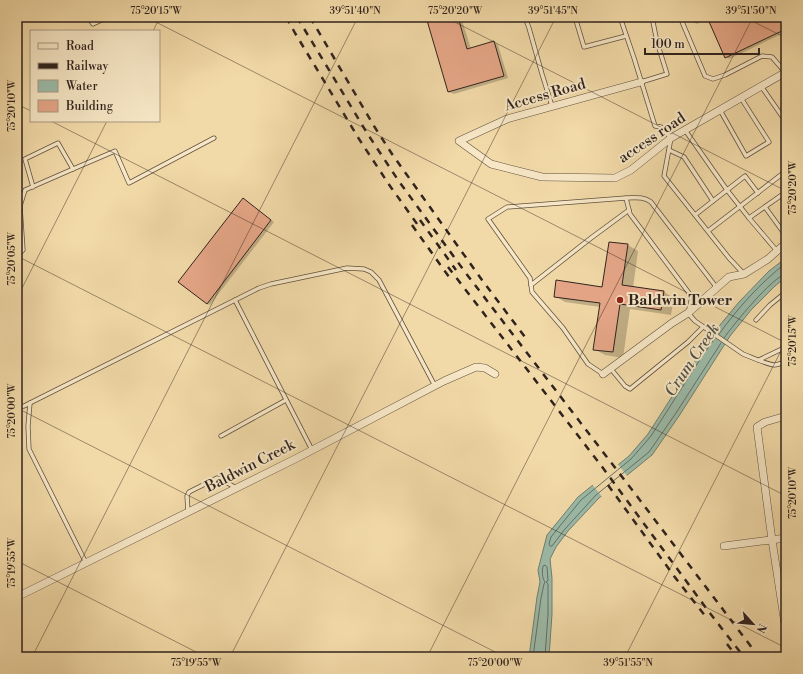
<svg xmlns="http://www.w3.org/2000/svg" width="803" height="674" font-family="'Libre Bodoni',serif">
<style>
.water{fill:#9bbba9;stroke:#707e71}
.pier{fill:#f2daa8}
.shadow{fill:#0003}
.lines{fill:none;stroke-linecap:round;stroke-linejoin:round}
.shore{stroke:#666f64;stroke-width:1}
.building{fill:#e6a788;stroke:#30231e}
.service-casing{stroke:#605140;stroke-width:5}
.minor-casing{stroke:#605140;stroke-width:8}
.service{stroke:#f7e7c6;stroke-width:3.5}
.minor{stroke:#f7e7c6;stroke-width:7}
.rail{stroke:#30231e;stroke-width:2.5;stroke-dasharray:7 7;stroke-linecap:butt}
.ticks{fill:none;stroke:#30231e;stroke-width:1;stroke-opacity:0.45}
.poi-dot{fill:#8f2418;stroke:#f7e7c6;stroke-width:1.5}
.labels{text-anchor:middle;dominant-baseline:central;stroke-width:4;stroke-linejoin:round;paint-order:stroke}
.street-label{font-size:15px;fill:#30231e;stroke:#f7e7c6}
.poi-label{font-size:15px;font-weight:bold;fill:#30231e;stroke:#f7e7c6;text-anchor:start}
.water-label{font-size:16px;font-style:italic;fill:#505148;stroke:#f7e7c6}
.neatline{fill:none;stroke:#30231e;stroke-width:1.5}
.ticks-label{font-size:10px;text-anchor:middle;fill:#30231e}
</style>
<rect width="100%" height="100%" fill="#f2daa8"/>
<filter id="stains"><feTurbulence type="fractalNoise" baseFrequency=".005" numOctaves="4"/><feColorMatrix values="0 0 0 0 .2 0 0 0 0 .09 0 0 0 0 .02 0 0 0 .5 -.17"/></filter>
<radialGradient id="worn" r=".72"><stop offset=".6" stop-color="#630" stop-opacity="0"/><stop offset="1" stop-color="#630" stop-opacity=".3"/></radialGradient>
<path class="water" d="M786 258V277L775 286 751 310 730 336 679 416 652 455 599 498 568 531 556 547 550 559 552 578V614L549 657H529L537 597 540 582 538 570 547 535 578 497 629 456 648 434 700 353 720 325 739 302 769 271Z"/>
<path class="pier" d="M617 463 628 477 603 498 591 483Z"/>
<g class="shadow">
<path d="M427 17H461L471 49 494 42 498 45 508 78 454 94 449 92Z"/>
<path d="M691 17H786V32L729 59 726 57 708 18 697 24 693 22Z"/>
<path d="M246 201 274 222 210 305 207 304Z"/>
<path d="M628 245 638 251 633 288 664 292 674 298 671 315 630 309 623 358 605 355 594 349 600 307 565 302 555 296 603 288Z"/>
</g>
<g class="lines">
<g class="shore">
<path d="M719 334C738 308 760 283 786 263"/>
<path d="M715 338 703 355 651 436 631 459 581 500 551 537 549 544 550 546H552L565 529 596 495 649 452 676 413 721 343"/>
<path d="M724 338C733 325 773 276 786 274"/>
<path d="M533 657 541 598 544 584 545 582C542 578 542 571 543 566L545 565 547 567 548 581 546 582 548 584V614L545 657"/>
</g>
</g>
<g class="building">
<path d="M426 17H458L467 49 494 41 504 76 448 92Z"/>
<path d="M690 17H703L693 22Z"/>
<path d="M707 17H786V29L725 58Z"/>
<path d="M243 198 271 220 207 304 178 282Z"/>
<path d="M609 242 628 244 622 285 664 291 661 310 620 304 613 352 593 350 600 303 554 297 556 280 602 287Z"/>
<path d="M108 653 122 654V657H108Z"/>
</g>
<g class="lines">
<defs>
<g id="service">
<path d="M88 17 93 24 108 17"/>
<path d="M525 17 529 28 542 74 552 106"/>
<path d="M575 17 584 47 626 36"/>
<path d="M620 17 634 58 655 126 661 127 671 138 664 176 729 258 744 274"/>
<path d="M680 17 705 76 713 79 725 75 762 56 772 57 785 72"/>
<path d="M641 82 667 74 657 42 652 17"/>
<path d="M761 86 786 122"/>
<path d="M720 110 746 156 769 142 741 98"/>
<path d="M685 130 727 190 749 218 786 192"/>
<path d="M669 150 684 157 713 201"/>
<path d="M73 169 115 151 129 183 214 138"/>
<path d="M626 198C635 198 643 196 651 202L717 288"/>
<path d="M765 207 786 236"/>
<path d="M695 215 745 176 758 193"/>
<path d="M749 218 777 251"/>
<path d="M708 231 786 171"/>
<path d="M17 256 23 250 20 206 25 190 73 169 58 143 25 159 33 187"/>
<path d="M531 285 591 238 629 210"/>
<path d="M235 300 312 450"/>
<path d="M756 320 770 305 786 292"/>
<path d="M759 360 786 347"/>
<path d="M611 369 625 386 630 389 688 342 703 327"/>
<path d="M603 374 588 364 563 328 532 292 530 278 488 219 507 207 626 198 630 214 692 297 688 313 695 321 743 354C751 357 766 364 774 365 778 365 782 363 786 361"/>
<path d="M30 403 28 426 29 449 86 563"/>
<path d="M17 407 24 406 259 288 271 284 347 268 364 269 371 272 379 280 435 386"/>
<path d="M221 436 286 400"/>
<path d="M188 512 187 496 189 492 217 478 221 479 236 488"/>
</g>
<g id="minor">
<path d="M641 82 507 119 459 141 491 164 542 177 615 178 631 170 671 138 786 72"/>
<path d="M603 374 672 323 688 313 729 277 744 274 768 259 786 243"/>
<path d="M786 416 765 422 757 427 772 540 786 631"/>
<path d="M724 546 786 538"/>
<path d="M17 597 297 458 444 381 476 367 485 368 495 374"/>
</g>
</defs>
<use href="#service" class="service-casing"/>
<use href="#minor" class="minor-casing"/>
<use href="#service" class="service"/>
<use href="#minor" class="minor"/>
<g class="rail">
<path d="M286 17 295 33 359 139 390 186 420 228"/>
<path d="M297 17 367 133 398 180 465 272 636 495 759 657"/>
<path d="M310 17 374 126 392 154 482 280 525 337"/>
<path d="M420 220 456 270"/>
<path d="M412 225 449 277"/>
<path d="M448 267 603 468 709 612 744 657"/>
<path d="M608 485 674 576 706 617"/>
<path d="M727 644 737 657"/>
</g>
</g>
<path class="ticks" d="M146 17 786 343M445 17 786 191M744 17 786 38M153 31 160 17M17 104 31 111M51 121 786 496M17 256 786 648M17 298 107 121M17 408 505 657M17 561 206 657M32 657 358 17M230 657 556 17M427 657 753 17M625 657 786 341"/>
<circle class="poi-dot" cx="620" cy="300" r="4"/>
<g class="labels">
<g class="street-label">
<text transform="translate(545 95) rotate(-16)">Access Road</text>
<text transform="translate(652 138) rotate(-34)">access road</text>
<text transform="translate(250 466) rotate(-27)">Baldwin Creek</text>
</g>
<g class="poi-label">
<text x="628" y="300">Baldwin Tower</text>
</g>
<g class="water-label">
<text transform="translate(692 360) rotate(-56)">Crum Creek</text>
</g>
</g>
<rect width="803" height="674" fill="none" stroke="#f2daa8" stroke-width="44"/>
<rect x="30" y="30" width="130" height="92" fill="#f7e7c6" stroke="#a79983"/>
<rect x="38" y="43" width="20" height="6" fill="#f7e7c6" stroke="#a79983"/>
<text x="66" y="50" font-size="12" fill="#30231e">Road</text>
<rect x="38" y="63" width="20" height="6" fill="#30231e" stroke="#a79983"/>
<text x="66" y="70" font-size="12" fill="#30231e">Railway</text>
<rect x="38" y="80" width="20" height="12" fill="#9bbba9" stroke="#a79983"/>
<text x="66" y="90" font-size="12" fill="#30231e">Water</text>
<rect x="38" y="100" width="20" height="12" fill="#e6a788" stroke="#a79983"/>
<text x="66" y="110" font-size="12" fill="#30231e">Building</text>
<g transform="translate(753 624) rotate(117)" stroke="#f7e7c6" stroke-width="3" paint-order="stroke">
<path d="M0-3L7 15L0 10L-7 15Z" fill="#30231e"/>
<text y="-6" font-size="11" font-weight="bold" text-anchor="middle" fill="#30231e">N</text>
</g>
<path d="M645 48v6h114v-6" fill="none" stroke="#30231e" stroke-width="2"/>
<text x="651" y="48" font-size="12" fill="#30231e" stroke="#f7e7c6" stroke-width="3" paint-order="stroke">100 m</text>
<rect x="22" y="22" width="759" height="630" class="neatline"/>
<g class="ticks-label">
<text x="156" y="14">75°20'15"W</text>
<text x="355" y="14">39°51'40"N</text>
<text x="455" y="14">75°20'20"W</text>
<text x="553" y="14">39°51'45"N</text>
<text x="751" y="14">39°51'50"N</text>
<text transform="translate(11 106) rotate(-90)" y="4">75°20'10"W</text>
<text transform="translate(792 188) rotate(-90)" y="4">75°20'20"W</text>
<text transform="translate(11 259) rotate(-90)" y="4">75°20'05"W</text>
<text transform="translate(792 341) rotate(-90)" y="4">75°20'15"W</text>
<text transform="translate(11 411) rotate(-90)" y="4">75°20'00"W</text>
<text transform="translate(792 493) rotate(-90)" y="4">75°20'10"W</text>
<text transform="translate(11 563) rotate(-90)" y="4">75°19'55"W</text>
<text x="196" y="666">75°19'55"W</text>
<text x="495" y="666">75°20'00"W</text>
<text x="628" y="666">39°51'55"N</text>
</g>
<rect width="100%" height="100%" filter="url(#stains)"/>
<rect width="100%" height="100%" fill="url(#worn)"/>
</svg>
